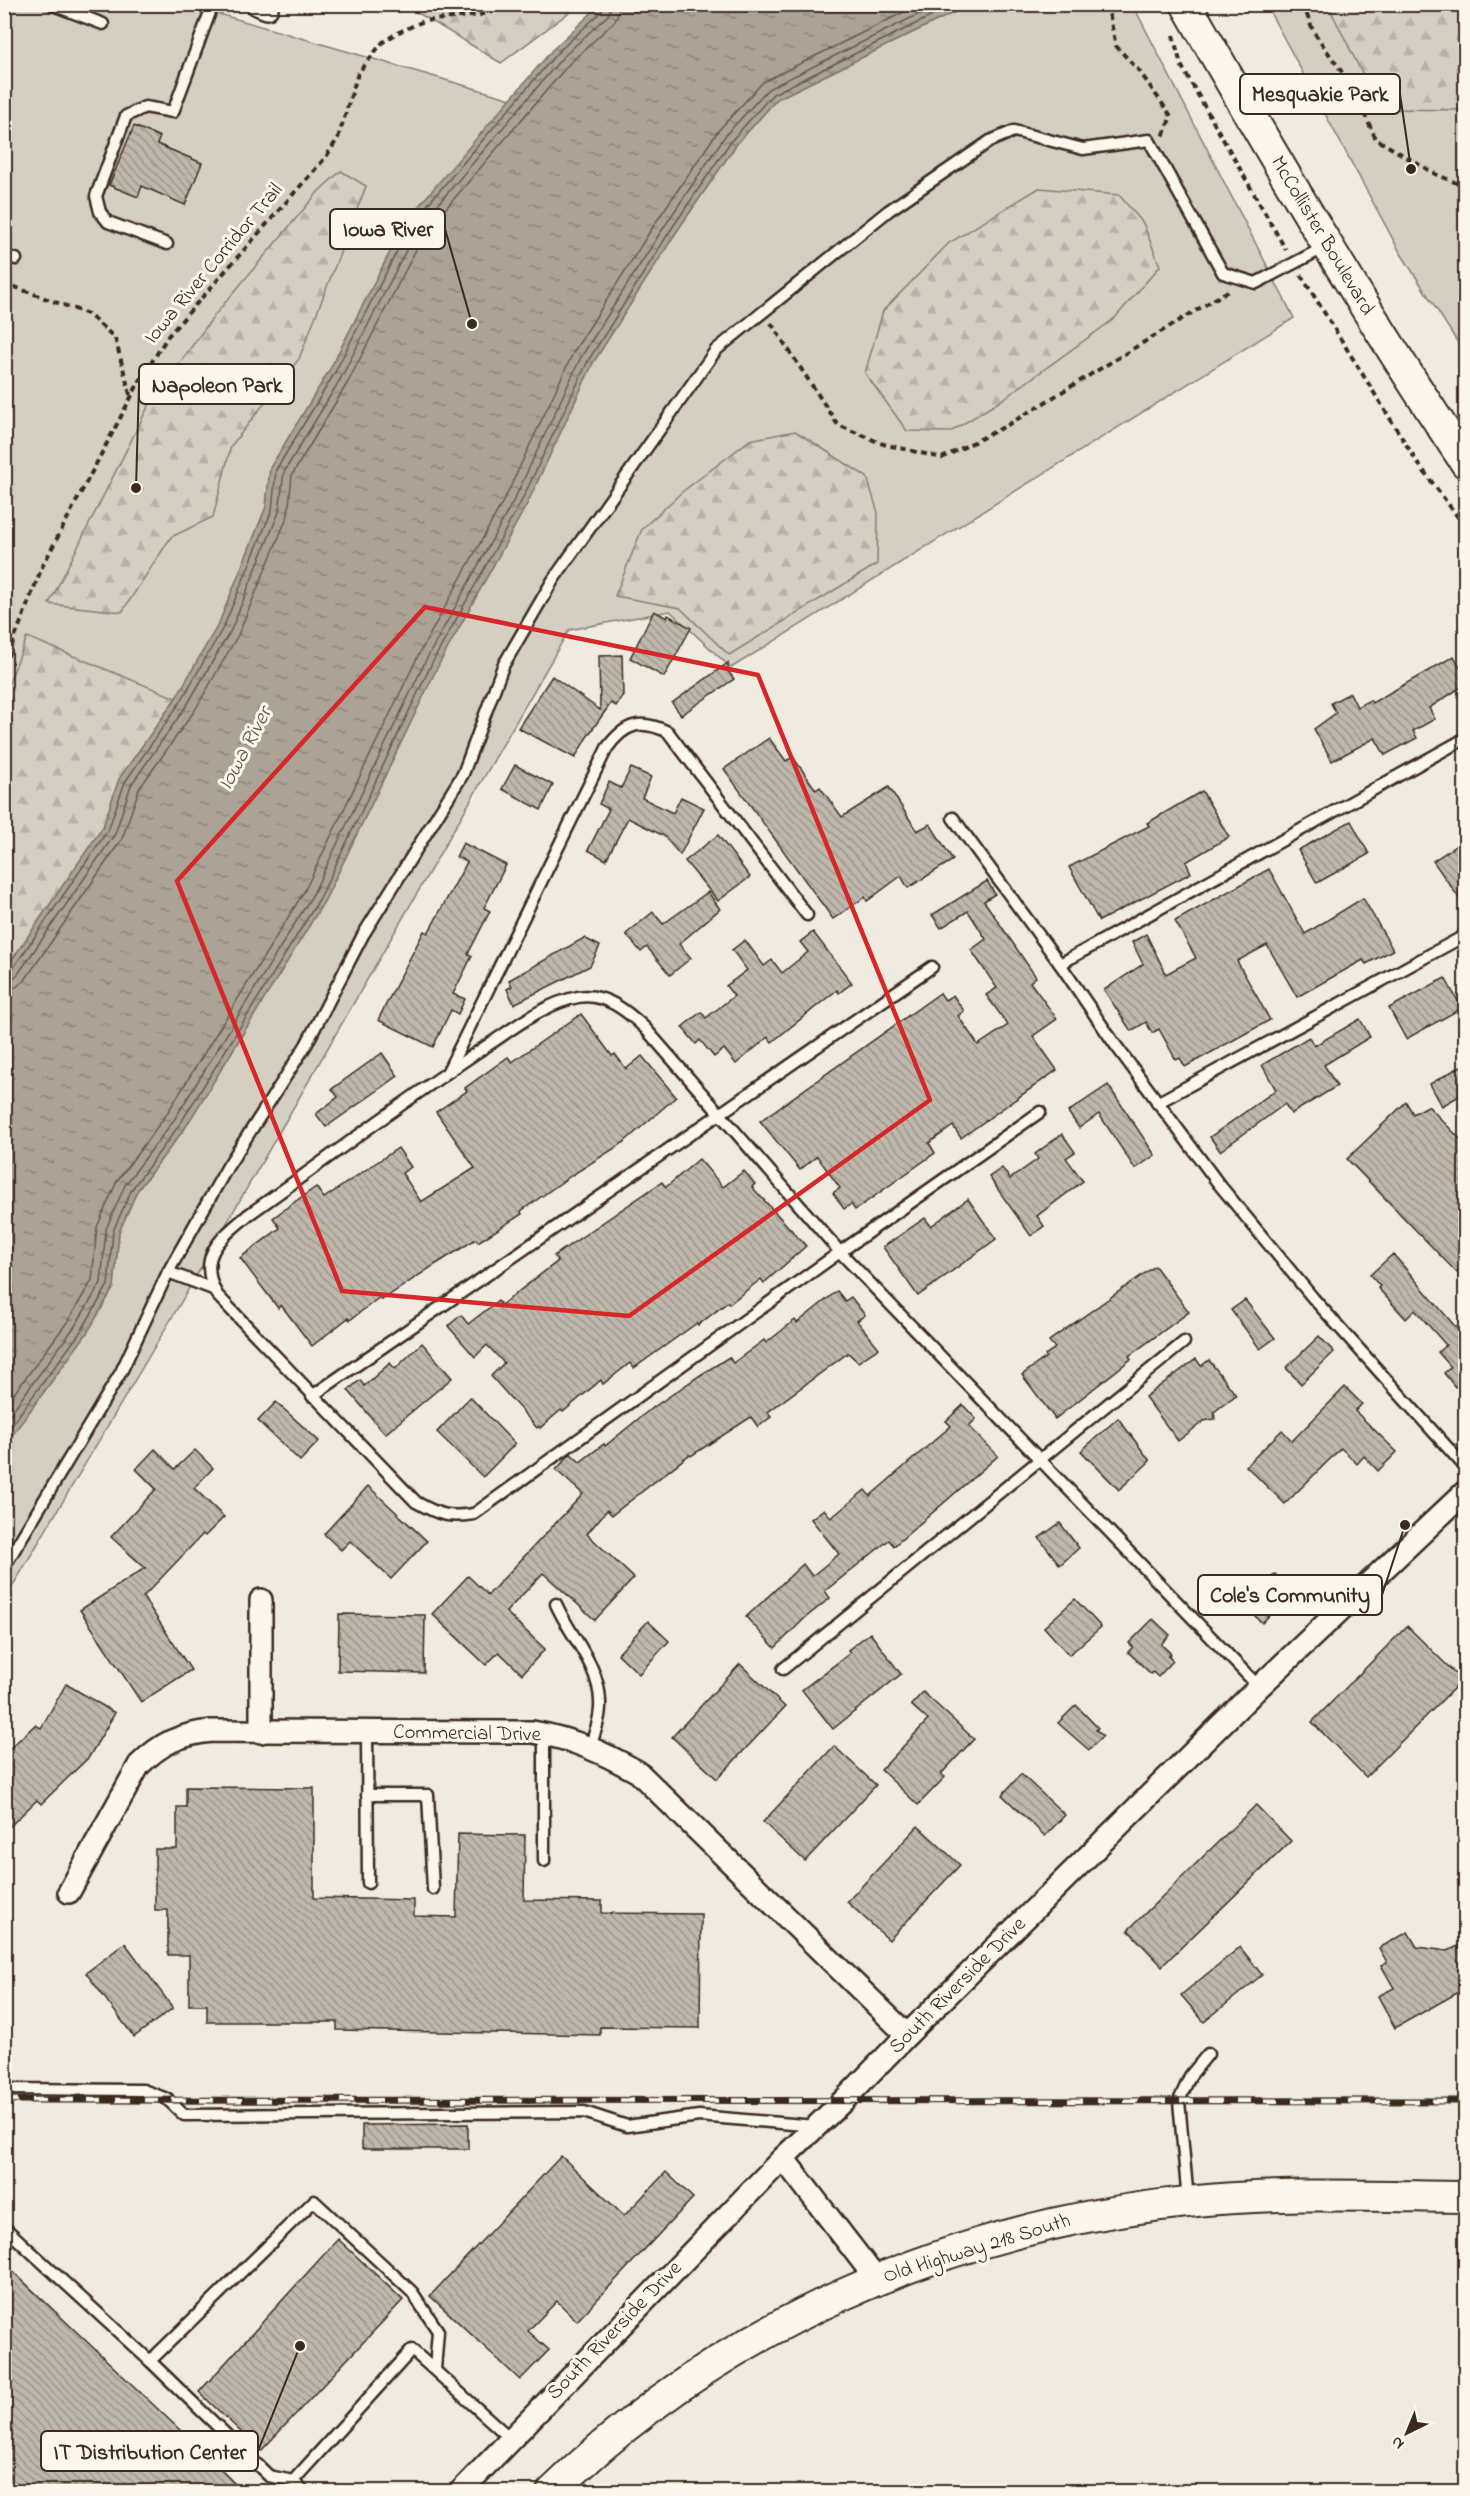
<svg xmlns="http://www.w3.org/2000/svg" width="1470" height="2496" font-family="'Indie Flower',sans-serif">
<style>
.green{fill:#d5cec3;stroke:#887c70;stroke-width:1.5}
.forest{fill:url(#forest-firs);stroke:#887c70;stroke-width:1.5}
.water{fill:url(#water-ripples);stroke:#7f7367;stroke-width:1.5}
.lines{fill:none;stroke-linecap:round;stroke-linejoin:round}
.shore{stroke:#685a4e;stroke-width:1.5}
.building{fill:url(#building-back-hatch);stroke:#3b2a1e;stroke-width:1.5}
.lane-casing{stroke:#3b2a1e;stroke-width:15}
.street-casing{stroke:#3b2a1e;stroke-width:26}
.secondary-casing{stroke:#3b2a1e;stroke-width:34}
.path{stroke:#3b2a1e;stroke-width:4;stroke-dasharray:6 4.5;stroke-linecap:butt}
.lane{stroke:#fbf7ec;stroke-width:10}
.street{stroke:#fbf7ec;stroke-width:21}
.secondary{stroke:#fbf7ec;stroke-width:30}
.rail-casing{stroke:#3b2a1e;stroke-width:7}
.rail{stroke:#fbf7ec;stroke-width:4.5;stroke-dasharray:14;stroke-linecap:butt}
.marked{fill:none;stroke:#d62828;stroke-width:4.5;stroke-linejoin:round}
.labels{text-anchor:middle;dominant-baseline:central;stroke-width:6;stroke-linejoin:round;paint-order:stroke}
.street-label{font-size:21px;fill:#3b2a1e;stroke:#fbf7ec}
.water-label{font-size:22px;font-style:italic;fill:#635448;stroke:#fbf7ec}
.leader{fill:none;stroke:#3b2a1e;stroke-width:2}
.callout-dot{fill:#3b2a1e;stroke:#fbf7ec;stroke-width:2}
.callout{fill:#fbf7ec;stroke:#3b2a1e;stroke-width:2}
.callout-label{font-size:22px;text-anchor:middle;font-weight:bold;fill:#3b2a1e}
</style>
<defs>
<pattern id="forest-firs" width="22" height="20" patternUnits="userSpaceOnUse" patternTransform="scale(1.5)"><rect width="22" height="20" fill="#d5cec3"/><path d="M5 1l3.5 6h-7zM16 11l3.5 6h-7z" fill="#b8b1a7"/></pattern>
<pattern id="water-ripples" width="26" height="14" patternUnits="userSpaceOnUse" patternTransform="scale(1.5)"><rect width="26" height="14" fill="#aca397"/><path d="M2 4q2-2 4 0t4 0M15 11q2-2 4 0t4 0" fill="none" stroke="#8d857b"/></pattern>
<pattern id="building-back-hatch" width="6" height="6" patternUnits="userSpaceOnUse" patternTransform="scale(1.5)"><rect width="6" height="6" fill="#c0b8ad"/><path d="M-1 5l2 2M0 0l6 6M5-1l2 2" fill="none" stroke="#9d968c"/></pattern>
</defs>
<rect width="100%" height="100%" fill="#f0ebe0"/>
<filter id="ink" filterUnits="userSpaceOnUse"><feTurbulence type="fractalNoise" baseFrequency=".0167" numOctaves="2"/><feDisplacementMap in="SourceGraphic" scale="12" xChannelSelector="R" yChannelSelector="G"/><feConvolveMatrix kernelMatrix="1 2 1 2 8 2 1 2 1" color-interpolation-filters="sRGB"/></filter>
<g filter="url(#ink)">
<g class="green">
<path d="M5 5H188L511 99 406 221 329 371 270 468 266 507 219 623 176 698 5 970Z"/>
<path d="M969 5H1133L1294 318 731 668 670 611 569 630 180 1304 5 1599V1445L87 1333 114 1287 119 1232 137 1191 185 1128 325 900 438 666 527 504 593 363 675 234 736 145 777 99Z"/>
<path d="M1266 5H1465V354L1400 252Z"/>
</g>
<g class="forest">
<path d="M405 5H579L501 63Z"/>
<path d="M1328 5H1465V110L1380 109Z"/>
<path d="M341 171 366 186 299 359 231 446 213 517 171 537 122 612 49 604 149 405 214 316 319 191Z"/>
<path d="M1039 188 1119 195 1143 223 1160 266 1114 319 999 402 950 432 907 431 865 373 883 311 949 243Z"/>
<path d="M795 431 867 477 878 513 877 564 729 655 680 608 615 596 642 529 682 492 750 440Z"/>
<path d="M27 637 176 698 119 779 103 827 5 970V693Z"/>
</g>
<path class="water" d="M601 4 969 5 777 99 736 145 675 234 593 363 527 504 438 666 325 900 185 1128 137 1191 119 1232 114 1287 87 1333 5 1445V970L103 827 119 779 176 698 219 623 266 507 270 468 329 371 406 221 553 49Z"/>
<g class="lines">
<g class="shore">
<path d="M4 973 12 970 108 830 125 782 181 701 224 626 272 510 276 470 334 374 411 224 557 53 602 11 604 4"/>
<path d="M4 980 12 979 18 974 115 834 131 785 187 705 231 630 279 512 284 472 341 378 417 229 562 58 608 15 612 4"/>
<path d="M4 989 16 987 25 980 122 839 139 789 195 710 238 635 288 515 292 475 348 382 424 234 569 64 615 21 621 4"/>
<path d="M4 1407 68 1321 92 1280 97 1227 117 1181 166 1115 305 890 418 656 507 494 573 353 656 222 718 131 763 82 920 4"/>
<path d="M4 1422 75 1326 101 1283 106 1229 125 1185 174 1120 313 894 426 660 515 498 581 357 664 227 725 136 768 89 939 4"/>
<path d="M4 1435 82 1330 108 1285 113 1231 132 1189 180 1124 320 898 432 663 521 502 588 361 670 231 731 141 773 94 956 4"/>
</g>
</g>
<g class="building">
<path d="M134 126 160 137 157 144 202 163 185 205 142 186 138 197 109 185Z"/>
<path d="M654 611 667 618 668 615 691 628 664 677 630 658Z"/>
<path d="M622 655 623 695 616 706 611 703 587 737 575 758 518 728 552 676 600 710 599 656Z"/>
<path d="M1454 656 1466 678V684L1429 708 1435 719 1413 731 1417 738 1385 755 1375 738 1332 761 1314 729 1336 713 1331 703 1350 693 1357 707 1370 700 1372 703Z"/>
<path d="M728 663V671L734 679 681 715 672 703Z"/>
<path d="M769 738 786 761 793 757 816 790 820 787 842 817 889 787 917 831 930 824 953 860 908 888 901 876 867 901 865 897 833 919 724 769Z"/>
<path d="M515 765 553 785 541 810 502 789Z"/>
<path d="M631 768 651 777 642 798 673 813 681 797 704 808 680 855 664 836 628 818 606 860 588 850 609 809 599 804 609 782 621 788Z"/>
<path d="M1202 791 1229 837 1186 862 1191 873 1099 921 1069 867 1149 826 1147 823Z"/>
<path d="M1351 821 1369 854 1317 883 1298 850Z"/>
<path d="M718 835 750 877 718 901 685 861Z"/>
<path d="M1466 839V908L1433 861Z"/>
<path d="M463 843 506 865 484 908 490 911 468 954 472 956 453 994 465 999 458 1014 451 1010 433 1047 378 1020 424 931 428 933 467 862 456 857Z"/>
<path d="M1269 869 1305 934 1363 898 1393 950 1366 964 1363 960 1297 997 1267 945 1237 961 1270 1020 1185 1067 1180 1058 1176 1060 1159 1029 1152 1033 1146 1022 1131 1031 1104 990 1143 964 1132 942 1146 934 1166 974 1196 958 1175 921Z"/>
<path d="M987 881 995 894 984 901 1036 977 1030 982 1057 1019 1033 1036 1057 1070 961 1138 953 1126 929 1143 935 1153 855 1210 851 1204 844 1209 833 1193 840 1188 817 1156 800 1170 760 1121 940 993 945 1000 953 995 964 1011 958 1016 978 1045 1008 1025 986 995 997 988 971 950 986 939 968 911 941 928 932 915Z"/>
<path d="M708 892 720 909 679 944 691 958 670 975 647 947 641 952 626 934 653 912 663 924Z"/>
<path d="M813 932 852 983 839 993 837 990 772 1042 768 1037 736 1064 724 1049 714 1057 700 1040 696 1044 682 1027 701 1012 706 1018 734 996 726 986 747 970 732 950 745 940 764 966 772 960 782 973 808 952 800 942Z"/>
<path d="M584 938 600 946 590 966 514 1004 507 989 512 986 509 980Z"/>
<path d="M1445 978 1462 1008 1406 1039 1389 1008Z"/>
<path d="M581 1014 612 1056 615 1054 626 1069 642 1056 676 1097 623 1143 572 1175 521 1211 522 1214 478 1242 476 1239 433 1266 382 1300 380 1297 350 1320 348 1318 312 1346 281 1305 278 1308 240 1258 280 1228 273 1218 293 1203 316 1187 324 1198 398 1148 411 1167 402 1173 421 1202 475 1168 436 1112 467 1091 465 1088 508 1057 512 1062Z"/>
<path d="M1360 1019 1370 1037 1324 1065 1337 1086 1291 1114 1285 1104 1220 1151 1210 1137 1276 1090 1262 1065 1309 1037 1314 1046Z"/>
<path d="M382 1053 398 1076 326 1127 316 1114 338 1097 332 1089Z"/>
<path d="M1466 1063V1092L1442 1106 1430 1084Z"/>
<path d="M1108 1085 1155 1155 1135 1169 1099 1114 1079 1128 1068 1112Z"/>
<path d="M1406 1102 1413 1114 1428 1106 1466 1145V1282L1347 1159Z"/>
<path d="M1062 1134 1075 1152 1066 1158 1083 1181 1037 1216 1044 1226 1031 1236 989 1177 1002 1168 1010 1179 1038 1159 1035 1154Z"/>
<path d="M699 1159 723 1187 744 1171 755 1184 752 1187 806 1246 764 1283 761 1279 729 1304 728 1302 698 1325 697 1323 634 1368 630 1363 603 1384 601 1380 563 1412 561 1410 540 1428 539 1426 537 1428 491 1376 504 1363 487 1345 475 1357 448 1326 461 1315 468 1324 498 1301 501 1305 558 1261 554 1256 662 1182 666 1187Z"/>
<path d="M968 1199 996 1239 918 1296 883 1247 925 1218 931 1226Z"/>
<path d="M1393 1254 1466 1339V1383L1463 1380 1455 1387 1444 1373 1451 1367 1438 1352 1446 1345 1415 1310 1406 1319 1378 1288 1380 1286 1370 1275Z"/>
<path d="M1155 1266 1189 1312 1129 1356 1131 1359 1055 1419 1022 1375 1046 1357 1045 1355 1055 1348 1049 1341Z"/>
<path d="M837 1291 845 1301 851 1297 865 1315 857 1321 879 1348 858 1362 848 1353 768 1412 771 1417 758 1427 751 1417 691 1456 689 1455 612 1515 607 1510 587 1534 634 1578 595 1620 543 1573 506 1612 545 1649 522 1674 499 1652 486 1665 432 1614 468 1576 488 1595 583 1494 556 1470 569 1455 571 1454 580 1462 604 1444 605 1446 648 1411 699 1376 729 1357 733 1363 764 1340 766 1343 795 1320 797 1323Z"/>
<path d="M1245 1300 1275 1338 1260 1349 1231 1310Z"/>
<path d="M1319 1336 1334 1352 1301 1384 1286 1368Z"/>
<path d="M422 1343 452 1378 385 1434 348 1390 360 1380 364 1386 390 1363 395 1369Z"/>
<path d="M1196 1359 1201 1366 1209 1360 1236 1395 1214 1412 1215 1419 1204 1421 1178 1441 1145 1397Z"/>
<path d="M1345 1387 1362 1404 1355 1411 1397 1452 1378 1471 1364 1456 1357 1464 1341 1448 1285 1504 1246 1466 1282 1430 1292 1441Z"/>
<path d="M470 1397 515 1444 483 1477 437 1432Z"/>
<path d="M276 1402 319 1441 300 1461 258 1421Z"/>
<path d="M963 1405 976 1419 969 1426 998 1456 894 1546 889 1540 825 1591 830 1598 805 1618 775 1648 746 1617 803 1564 812 1576 839 1554 811 1519 824 1509 831 1518 865 1490 870 1496 951 1426 946 1421Z"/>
<path d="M1118 1418 1150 1461 1119 1490 1081 1451Z"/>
<path d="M155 1449 175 1469 195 1450 213 1468 194 1488 224 1517 205 1536 203 1534 143 1597 191 1670 141 1702 80 1610 145 1568 111 1537 156 1489 136 1469Z"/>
<path d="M368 1486 427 1541 391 1579 350 1541 341 1550 324 1534Z"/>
<path d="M1060 1523 1079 1548 1060 1565 1039 1538Z"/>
<path d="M1275 1574 1293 1591 1262 1623 1244 1605Z"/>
<path d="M1075 1599 1101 1627 1069 1655 1044 1627Z"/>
<path d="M339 1614 425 1615 424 1673 338 1671Z"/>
<path d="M1153 1619 1170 1635 1161 1644 1171 1654 1168 1656 1173 1661 1158 1677 1153 1672 1151 1674 1128 1652 1133 1647 1129 1643Z"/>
<path d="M648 1621 669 1641 639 1674 618 1654Z"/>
<path d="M1407 1626 1462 1680 1366 1777 1312 1722Z"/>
<path d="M870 1633 901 1674 833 1729 802 1690 850 1653 848 1650Z"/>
<path d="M740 1664 785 1707 717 1779 672 1737Z"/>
<path d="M66 1684 115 1713 89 1757 41 1804 37 1800 4 1832V1754L35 1725 41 1728Z"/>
<path d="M923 1692 974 1739 941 1774 945 1777 918 1805 881 1770 928 1720 911 1705Z"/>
<path d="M1076 1705 1098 1728 1096 1730 1103 1736 1089 1750 1058 1723Z"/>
<path d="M834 1746 876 1785 805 1861 763 1822Z"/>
<path d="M1021 1774 1065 1815 1045 1836 1002 1795Z"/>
<path d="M186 1787 314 1788V1898L414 1900V1916L456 1917 458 1834 525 1835 524 1900 602 1901V1913L701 1914 700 2028 600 2027V2035L337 2030V2022H207V2005H189V1955H168V1910H155V1849H177V1807H186Z"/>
<path d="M1256 1805 1291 1841 1162 1966 1128 1930Z"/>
<path d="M918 1826 960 1865 889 1940 847 1902Z"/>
<path d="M1408 1932 1417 1947 1448 1951 1466 1942V1988L1395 2028 1378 1996 1394 1988 1381 1965 1387 1962 1379 1948Z"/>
<path d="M125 1943 173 2008 134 2037 86 1973Z"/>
<path d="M1240 1947 1262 1975 1204 2022 1181 1995Z"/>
<path d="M468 2124V2149H362V2125Z"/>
<path d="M561 2156 624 2216 666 2172 693 2198 577 2321 557 2301 528 2331 549 2350 520 2380 430 2296Z"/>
<path d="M338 2239 403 2300 261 2451 199 2392Z"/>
<path d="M4 2263 201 2450 243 2492H4Z"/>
</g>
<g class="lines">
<defs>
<g id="lane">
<path d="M53 5 103 24"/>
<path d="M167 244 108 222 100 212 96 196 126 116 145 107 173 112 213 4"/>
<path d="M4 256 16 259"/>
<path d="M953 818 1060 964 1114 1043 1218 1183 1313 1298 1466 1468"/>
<path d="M1060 964 1466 738"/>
<path d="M448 1071 607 748C625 723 641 719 668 732L807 915"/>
<path d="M1157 1103 1466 935"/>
<path d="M1040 1112 840 1252 645 1028C627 1011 604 992 578 997 542 1004 512 1030 482 1049 402 1102 326 1160 248 1215 220 1239 196 1256 217 1295L416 1502C439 1515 448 1518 474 1514L840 1252 1259 1687"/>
<path d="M213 1289 168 1272 228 1166 306 1045 363 935 463 774 503 666 553 580 716 350 888 211 990 141 1014 131 1083 149 1149 140 1223 273 1256 283 1327 246"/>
<path d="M312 1396 932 967"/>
<path d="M4 1567 121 1372 168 1272"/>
<path d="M556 1604C570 1636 599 1665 600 1701 601 1717 595 1732 590 1747"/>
<path d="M783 1669 1184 1342"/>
<path d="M367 1733 368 1883"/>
<path d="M367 1795H428L433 1889"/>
<path d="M544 1861V1734"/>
<path d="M4 2089 143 2090 167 2099 184 2115 584 2112 627 2126 699 2116 815 2126"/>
<path d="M1188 2201 1179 2101 1190 2076 1208 2054"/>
<path d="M4 2227 150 2361"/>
<path d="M293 2481 269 2476 150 2361 314 2201 412 2292 438 2331 435 2370"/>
<path d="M304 2492 293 2481 412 2350 511 2439"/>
</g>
<g id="street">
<path d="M257 4 267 8"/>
<path d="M261 1600V1732"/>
<path d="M69 1892 139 1765C161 1743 181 1734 212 1731L533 1732C574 1739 602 1752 638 1772L907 2035"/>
<path d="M783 2158 877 2280"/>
<path d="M460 2492 783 2158 843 2101 907 2035 1259 1687 1466 1491"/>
</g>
<g id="secondary">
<path d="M1186 4C1275 160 1366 314 1466 463"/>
<path d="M552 2492C720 2326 953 2226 1187 2202 1279 2192 1373 2196 1466 2197"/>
</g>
</defs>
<use href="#lane" class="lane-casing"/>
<use href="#street" class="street-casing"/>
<use href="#secondary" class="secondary-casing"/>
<g class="path">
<path d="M1107 4 1116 46 1140 72 1171 116 1163 137"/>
<path d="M1303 4 1313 31 1351 85 1376 139 1435 174 1466 187"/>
<path d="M1173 35 1181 65 1286 250"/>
<path d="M1301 275 1417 462 1466 528"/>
<path d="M4 283 88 314 115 338 131 398"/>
<path d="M771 323 838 425 883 444 942 458 1006 426 1228 291"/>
<path d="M4 666 42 567 138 384 168 336 326 157 338 138 358 73 383 42 399 32 424 21 480 15 509 4"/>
</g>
<use href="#lane" class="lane"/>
<use href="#street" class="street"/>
<use href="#secondary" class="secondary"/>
<defs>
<path id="rail" d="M4 2100 1466 2101"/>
</defs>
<use href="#rail" class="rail-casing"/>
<use href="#rail" class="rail"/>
</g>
</g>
<path class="marked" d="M425 607 758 675 930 1100 629 1316 342 1291 177 881Z"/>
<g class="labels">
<g class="street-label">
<text transform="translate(1322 236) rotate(59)">McCollister Boulevard</text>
<text transform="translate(214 264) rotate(-50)">Iowa River Corridor Trail</text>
<text transform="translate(467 1734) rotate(1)">Commercial Drive</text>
<text transform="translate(958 1986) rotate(-45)">South Riverside Drive</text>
<text transform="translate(977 2249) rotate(-17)">Old Highway 218 South</text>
<text transform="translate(615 2331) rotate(-46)">South Riverside Drive</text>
</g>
<g class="water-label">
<text transform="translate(246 749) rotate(-62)">Iowa River</text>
</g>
</g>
<path class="leader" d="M1411 169L1400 94M472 324L445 229M136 488L139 384M1405 1525L1382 1595M300 2346L258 2451"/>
<g class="callout-dot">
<circle cx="1411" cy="169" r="6"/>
<circle cx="472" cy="324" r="6"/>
<circle cx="136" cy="488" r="6"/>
<circle cx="1405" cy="1525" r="6"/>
<circle cx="300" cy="2346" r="6"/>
</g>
<g class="callout">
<rect x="1240" y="74" width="160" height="40" rx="6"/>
<rect x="330" y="209" width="115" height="40" rx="6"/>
<rect x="139" y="364" width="155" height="40" rx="6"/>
<rect x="1198" y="1575" width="184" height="40" rx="6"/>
<rect x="41" y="2431" width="217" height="40" rx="6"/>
</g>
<g class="callout-label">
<text x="1320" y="101">Mesquakie Park</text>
<text x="388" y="236">Iowa River</text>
<text x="217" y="392">Napoleon Park</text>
<text x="1290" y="1602">Cole's Community</text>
<text x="150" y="2459">IT Distribution Center</text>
</g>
<rect width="1470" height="2496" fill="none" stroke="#fbf7ec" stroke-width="24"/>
<rect x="12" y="12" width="1446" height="2472" fill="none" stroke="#3b2a1e" stroke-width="2" filter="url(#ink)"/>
<g transform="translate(1407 2433) rotate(223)" stroke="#fbf7ec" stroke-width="4.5" paint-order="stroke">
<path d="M0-4.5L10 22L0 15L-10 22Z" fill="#3b2a1e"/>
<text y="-9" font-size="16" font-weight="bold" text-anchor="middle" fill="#3b2a1e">N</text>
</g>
</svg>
